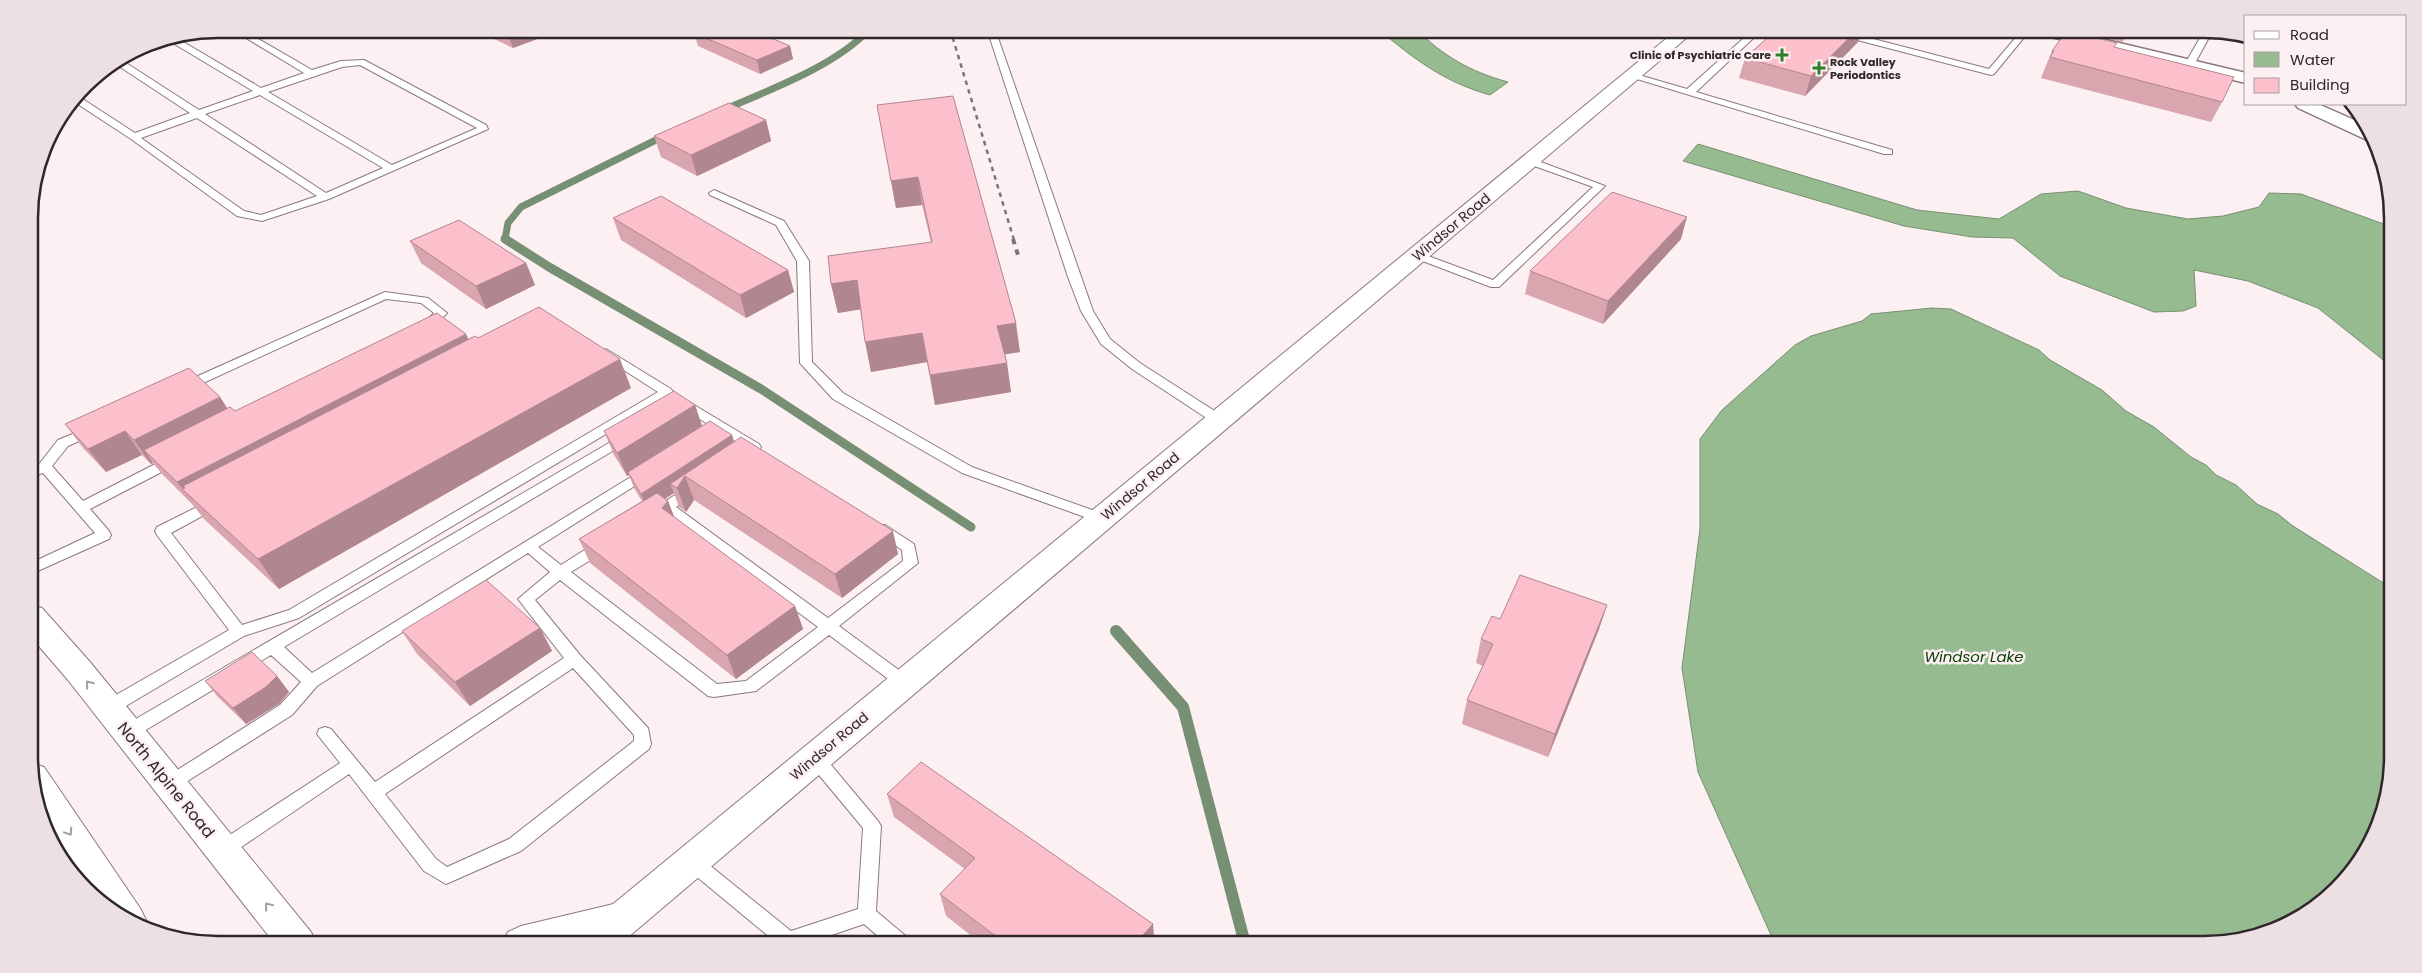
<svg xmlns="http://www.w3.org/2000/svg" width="2422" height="973" font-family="Poppins,sans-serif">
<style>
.water{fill:#96bb91;stroke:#778f72}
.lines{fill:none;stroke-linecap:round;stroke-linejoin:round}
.stream-far2{stroke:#778f72;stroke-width:7}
.stream-far1{stroke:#778f72;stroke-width:9}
.stream{stroke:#778f72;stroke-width:12}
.service-casing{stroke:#8b797c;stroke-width:2}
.minor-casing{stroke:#8b797c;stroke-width:3}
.tertiary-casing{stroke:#8b797c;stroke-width:2}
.secondary-casing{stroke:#8b797c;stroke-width:2}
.service{fill:#fff;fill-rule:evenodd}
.minor{fill:#fff;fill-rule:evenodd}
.tertiary{fill:#fff;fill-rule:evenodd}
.secondary{fill:#fff;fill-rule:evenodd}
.rail-far1{stroke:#7c7375;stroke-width:2.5;stroke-dasharray:4.5 4.5;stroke-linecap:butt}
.rail{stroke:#7c7375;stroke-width:4;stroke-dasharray:5.5 5.5;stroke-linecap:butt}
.wall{fill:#d9a5af}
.shaded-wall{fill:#b0868f}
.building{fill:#fcc0cc;stroke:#b0868f}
.oneway{stroke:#a19e9f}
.poi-dot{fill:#317f29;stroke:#fcf0f2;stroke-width:2}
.labels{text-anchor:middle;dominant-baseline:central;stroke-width:5;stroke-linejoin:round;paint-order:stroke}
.far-poi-label{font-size:11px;font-weight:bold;fill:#2f2729;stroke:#fcf0f2;text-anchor:end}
.street-label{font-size:14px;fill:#2f2729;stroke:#fcf0f2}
.water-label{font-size:15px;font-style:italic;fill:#0b4006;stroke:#fcf0f2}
.near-street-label{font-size:16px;fill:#2f2729;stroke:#fcf0f2}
.rim{fill:none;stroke:#2f2729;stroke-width:2.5}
</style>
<rect width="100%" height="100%" fill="#fcf0f2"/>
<g class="water">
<path d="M1252 29H1316L1269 35Z"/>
<path d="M1378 29H1416C1443 56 1471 72 1508 82L1490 95C1444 82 1414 59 1378 29Z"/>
<path d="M1698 144 1917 210 1999 219 2041 194 2078 191 2126 208 2188 219 2223 216 2259 207 2269 193 2301 194 2392 227V367L2318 308 2248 281 2194 270 2196 306 2183 311 2154 312 2060 276 2013 238 1972 237 1904 226 1683 161Z"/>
<path d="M1932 308 1951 309 2039 350 2050 360 2102 390 2126 411 2154 427 2191 457 2206 465 2216 475 2236 485 2257 504 2278 514 2293 526 2393 589V756L2383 817 2354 870 2319 905 2266 934 2217 944H1775L1698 772 1682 668 1700 529V439L1722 410 1795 345 1811 336 1862 321 1871 314Z"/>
</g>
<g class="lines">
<g class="stream-far2">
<path d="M723 110C767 91 838 65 869 29"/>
<path d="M507 240 505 239 508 223 521 207 666 135"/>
</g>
<path class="stream-far1" d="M505 239 549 267 761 389 971 527"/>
<path class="stream" d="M1116 631 1183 707 1245 944"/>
<defs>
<g id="service">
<path d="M231 29H241L312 70 341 61 364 60 486 125 488 129 329 199 262 221 237 216 131 139 73 101 78 96 135 133 190 113 114 63 120 59 199 110 253 91 166 39 175 37 261 88 304 73ZM360 65 477 128 392 165 268 92 342 67ZM260 95 383 168 326 193 205 114ZM197 118 317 196 261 215 244 211 141 138Z"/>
<path d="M987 29H995L1093 311 1110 339 1140 363 1224 417 1226 420 1224 423H1214L1132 369 1101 344 1081 311 1068 277Z"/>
<path d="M1754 29H1763L1696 92 1892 150V154H1884L1627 76 1632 73 1687 89Z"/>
<path d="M1822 29H1835L1989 69 2023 29H2031L1994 74 1991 75 1823 31Z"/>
<path d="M2205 29 2213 30 2194 65 2184 76H2178L2176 74 2185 64Z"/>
<path d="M1530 158 1605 186 1499 287H1491L1412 257V253H1420L1493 280 1593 187 1526 163V159Z"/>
<path d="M714 190 784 221 809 261 812 362 843 393 972 467 1106 515 1108 518 1106 521H1096L962 473 833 399 800 363 797 261 776 225 710 195 709 193Z"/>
<path d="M385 292 428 298 447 313 431 330 427 331 421 327 434 313 421 303 386 299 188 390 184 391 178 387 180 384Z"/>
<path d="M606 349 671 389 673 392 671 395 299 618 244 636 114 713 108 715 102 713 100 708 102 703 229 630 157 535 155 531 157 527 209 501H219L221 504 219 507 171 533 242 625 289 610 658 392 602 356 600 353Z"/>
<path d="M689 402 759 444 761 447 759 450H749L687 411 680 412 674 408 675 405Z"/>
<path d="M92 426 97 427 99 430 97 433 68 446 52 466 83 501 169 457 174 456 181 460 179 463 90 509 109 531 111 535 109 539 31 574V563L95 533 43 473 31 477V468L40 463 58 440Z"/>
<path d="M626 433 633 437 631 440 284 647 312 673 647 467 654 472 652 475 538 547 561 565 597 542H607L609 546 607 550 571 572 717 684 746 681 818 627 661 510 659 507 661 504 686 488H696L698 491 696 494 676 507 828 618 903 561 902 550 873 529 875 525H885L914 544 918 563 839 626 911 679 913 683 911 687 905 689 899 687 829 635 756 691 714 697 708 696 560 580 535 600 580 655 648 728 651 744 649 749 521 851 446 884 424 871 349 774 228 856 222 858 216 856 213 850 216 844 340 763 317 734 319 729 325 727 331 729 375 782 564 658 518 599 550 572 528 553 317 686 292 715 175 789 169 791 163 789 160 784 163 779 280 705 301 682 271 655 134 737 128 739 122 737 120 732 122 727ZM573 668 634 735V741L509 839 447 867 436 859 385 794Z"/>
<path d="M815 751 821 753 878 821 881 826 876 911 908 938 910 944H887L864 924 805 944H778L685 867 682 861 685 855 691 853 697 855 791 931 858 909 863 828 809 763 807 758 809 753Z"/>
</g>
<g id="minor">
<path d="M2032 29H2060L2246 73V83L2034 33Z"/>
<path d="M2295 104H2318L2368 126 2377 141 2367 140 2298 108Z"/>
</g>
<path id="tertiary" d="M1678 29H1697L620 944H573L579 932Z"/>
<g id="secondary">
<path d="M31 605 42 608 90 662 311 932 317 944H275L68 680 31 637Z"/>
<path d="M32 763 44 767 140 908 146 920 142 927 112 912 86 890 42 821 32 792Z"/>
<path d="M622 902 635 907 641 919 635 931C593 947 547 946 502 944L508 932 521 926Z"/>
</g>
</defs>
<use href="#service" class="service-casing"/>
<use href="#minor" class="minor-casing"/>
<use href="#tertiary" class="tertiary-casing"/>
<use href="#secondary" class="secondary-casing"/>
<use href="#service" class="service"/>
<use href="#minor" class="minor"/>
<use href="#tertiary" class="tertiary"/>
<use href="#secondary" class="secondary"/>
<path class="rail-far1" d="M950 29 1014 240"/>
<path class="rail" d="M1013 239 1018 255"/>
</g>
<g class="wall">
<path d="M319 29H351L331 36Z"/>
<path d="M473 29H564L513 48Z"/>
<path d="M1777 29H1862L1858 42 1805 96 1739 78 1745 58Z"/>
<path d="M2068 29H2130L2122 42 2089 34 2222 102 2211 122 2041 78 2052 51Z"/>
<path d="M694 33 790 46 793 59 760 74 698 46Z"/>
<path d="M877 105 1020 352 1005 354 1011 392 935 405 927 362 871 372 860 309 838 313 831 284 931 242 922 205 896 208Z"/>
<path d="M766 120 771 141 697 176 661 157 654 136Z"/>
<path d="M613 218 788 270 794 292 746 318 621 240Z"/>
<path d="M1681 239 1603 324 1525 294 1530 271Z"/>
<path d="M410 241 526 263 535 285 486 309 421 263Z"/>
<path d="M478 338 631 388 279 589 204 519 192 504 162 474 153 463 151 464 142 455 106 472 83 448 65 424 227 408 235 411 469 339Z"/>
<path d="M695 405 702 426 732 435 734 442 898 554 842 598 694 500 686 512 679 507 674 493 665 499 668 501 674 517 795 606 803 629 736 679 590 563 579 539 642 501 634 488 629 475 627 476 614 455 604 431Z"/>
<path d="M1607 605 1599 629 1548 757 1462 724 1467 700 1483 666 1476 663 1481 639 1500 619Z"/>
<path d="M540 628 552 651 470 706 417 654 402 631Z"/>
<path d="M277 676 289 692 279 704 246 724 218 697 205 681Z"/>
<path d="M887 794 1153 924 1154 944H982L946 916 940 894 965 869 894 817Z"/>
</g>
<g class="shaded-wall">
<path d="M328 29H351L331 36Z"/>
<path d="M506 29H564L513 48Z"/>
<path d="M1858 29H1862L1858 42 1805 96 1811 76Z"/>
<path d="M2128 29H2130L2122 42Z"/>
<path d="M790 46 793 59 760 74 757 60Z"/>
<path d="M766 120 771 141 697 176 691 155Z"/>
<path d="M918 177 922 205 896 208 891 181Z"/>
<path d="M1687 217 1681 239 1603 324 1608 301Z"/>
<path d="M526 263 535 285 486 309 476 286Z"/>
<path d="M788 270 794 292 746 318 740 295Z"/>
<path d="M857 280 863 309 838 313 831 284Z"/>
<path d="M1016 323 1020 352 1001 355 997 326Z"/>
<path d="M922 333 927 362 871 372 865 342Z"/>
<path d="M466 334 477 357 193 500 184 491 177 482Z"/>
<path d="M620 359 631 388 279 589 258 559Z"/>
<path d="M1007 363 1011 392 935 405 930 375Z"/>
<path d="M220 397 235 420 144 450 153 463 151 464 134 440Z"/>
<path d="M695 405 703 429 628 472 629 475 627 476 617 453Z"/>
<path d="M125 431 142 455 106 472 88 449Z"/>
<path d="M732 435 737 451 685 476 694 500 686 512 677 488 670 484 674 493 647 510 641 494Z"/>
<path d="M668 501 677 524 662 508Z"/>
<path d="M893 531 898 554 842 598 835 574Z"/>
<path d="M1607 605 1599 629 1548 757 1555 734Z"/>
<path d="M795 606 803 629 736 679 727 655Z"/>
<path d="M540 628 552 651 470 706 455 682Z"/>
<path d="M277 676 289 692 279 704 246 724 233 708Z"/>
<path d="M1153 924 1154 944H1135Z"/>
</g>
<g class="building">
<path d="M704 29H750L790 46 757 60 694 33Z"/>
<path d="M1777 29H1858L1811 76 1745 58Z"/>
<path d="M2068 29H2080L2093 37 2117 43 2114 47 2234 77 2222 102 2050 57 2054 51H2052Z"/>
<path d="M953 96 1016 323 997 326 1007 363 930 375 922 333 865 342 857 280 831 284 828 256 932 242 918 177 891 181 877 105Z"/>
<path d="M729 103 766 120 691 155 654 136Z"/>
<path d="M1612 192 1687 217 1608 301 1530 271Z"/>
<path d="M661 196 788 270 740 295 613 218Z"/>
<path d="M459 220 526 263 476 286 410 241Z"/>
<path d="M539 307 620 359 258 559 182 489 185 488 183 486 475 336 478 338Z"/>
<path d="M437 313 466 334 177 482 144 450 230 407 235 411Z"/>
<path d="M189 368 220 397 134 440 125 431 88 449 65 424Z"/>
<path d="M674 391 695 405 617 453 604 431Z"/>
<path d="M710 421 732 435 641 494 628 472Z"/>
<path d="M741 437 893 531 835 574 685 476 677 488 670 484Z"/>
<path d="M657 493 668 501 662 508 795 606 727 655 579 539Z"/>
<path d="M1520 575 1607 605 1555 734 1467 700 1493 644 1481 639 1492 616 1500 619Z"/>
<path d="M486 580 540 628 455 682 402 631Z"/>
<path d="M252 652 277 676 266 687 233 708 205 681Z"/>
<path d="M921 762 1153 924 1135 944H1006L940 894 975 858 887 794Z"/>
</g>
<defs><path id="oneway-chevron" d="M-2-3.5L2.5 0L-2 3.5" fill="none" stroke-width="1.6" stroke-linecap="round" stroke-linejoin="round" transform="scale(1.25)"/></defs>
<g class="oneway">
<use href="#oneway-chevron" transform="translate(89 684) rotate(-129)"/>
<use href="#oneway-chevron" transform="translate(69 832) rotate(56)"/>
<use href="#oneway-chevron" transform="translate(268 906) rotate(-129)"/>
</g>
<g class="poi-dot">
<path d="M1779.5 47.5h5v5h5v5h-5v5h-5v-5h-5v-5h5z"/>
<path d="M1816.5 60.5h5v5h5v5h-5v5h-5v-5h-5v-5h5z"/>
</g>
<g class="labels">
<g class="far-poi-label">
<text x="1771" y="55">Clinic of Psychiatric Care</text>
<text x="1830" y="62" text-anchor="start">Rock Valley<tspan x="1830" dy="13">Periodontics</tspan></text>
</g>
<g class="street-label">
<text transform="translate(1451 227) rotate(-40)">Windsor Road</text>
<text transform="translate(1140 486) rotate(-40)">Windsor Road</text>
<text transform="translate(829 746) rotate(-40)">Windsor Road</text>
</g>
<g class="water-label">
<text x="1974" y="656">Windsor Lake</text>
</g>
<g class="near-street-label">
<text transform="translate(166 780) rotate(51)">North Alpine Road</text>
</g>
</g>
<path d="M0 0H2422V973H0ZM218 38H2204A180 180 0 0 1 2384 218V756A180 180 0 0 1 2204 936H218A180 180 0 0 1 38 756V218A180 180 0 0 1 218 38Z" fill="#ece0e2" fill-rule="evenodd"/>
<path class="rim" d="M218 38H2204A180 180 0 0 1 2384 218V756A180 180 0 0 1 2204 936H218A180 180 0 0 1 38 756V218A180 180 0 0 1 218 38Z"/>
<rect x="2244" y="15" width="162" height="90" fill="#fcf0f2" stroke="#aaa0a2"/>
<rect x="2254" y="31" width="25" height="8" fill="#ffffff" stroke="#aaa0a2"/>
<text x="2290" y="40" font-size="15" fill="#2f2729">Road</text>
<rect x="2254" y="52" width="25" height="15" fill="#96bb91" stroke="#aaa0a2"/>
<text x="2290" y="65" font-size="15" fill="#2f2729">Water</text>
<rect x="2254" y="78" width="25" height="15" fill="#fcc0cc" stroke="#aaa0a2"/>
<text x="2290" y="90" font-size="15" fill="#2f2729">Building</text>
</svg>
